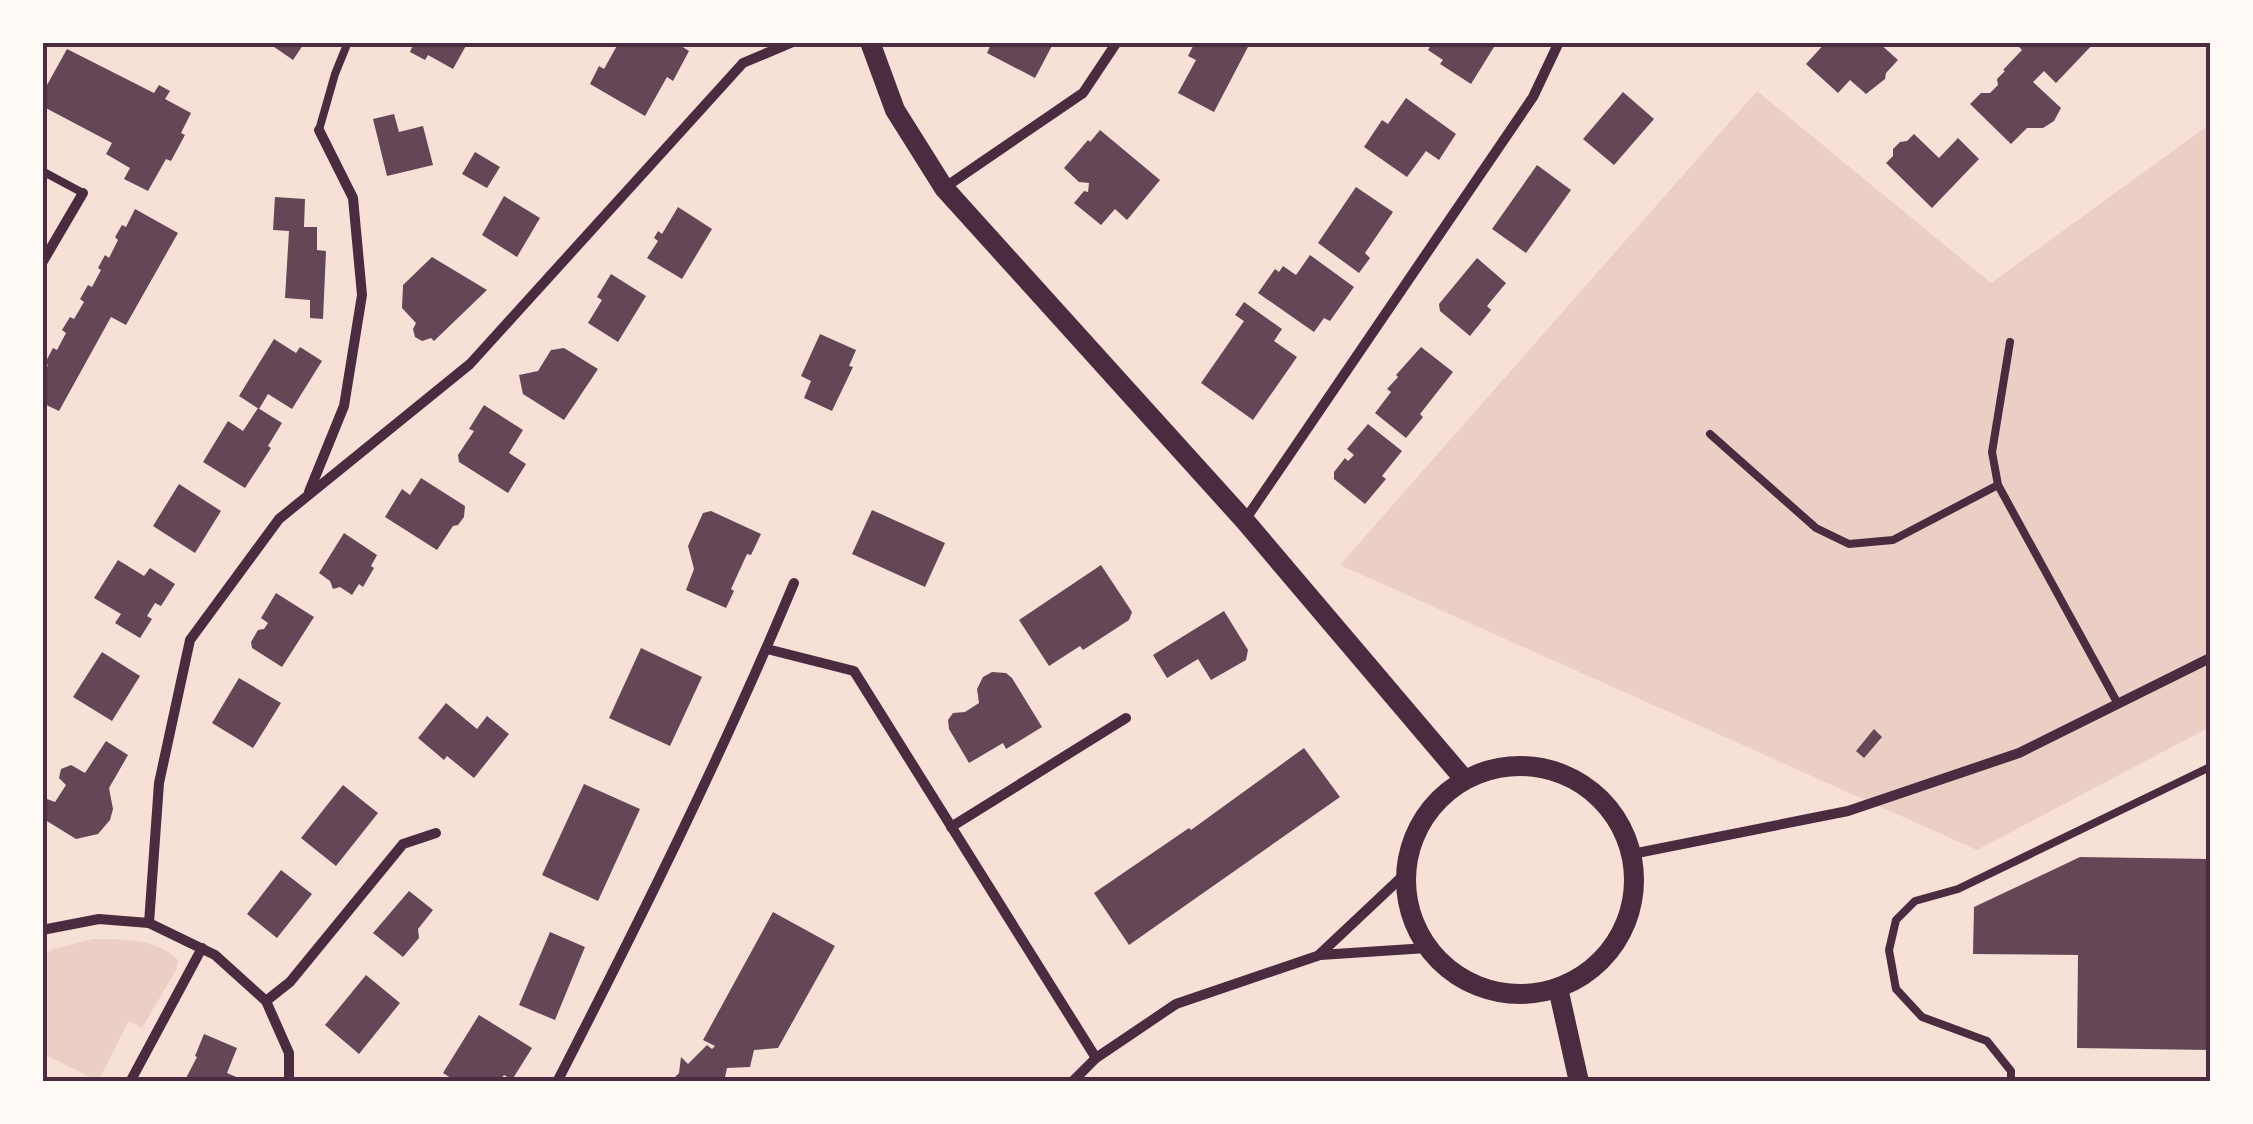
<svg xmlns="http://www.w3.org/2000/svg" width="2253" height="1124" font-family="'Times New Roman',serif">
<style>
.green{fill:#ebcfc5}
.building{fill:#644757}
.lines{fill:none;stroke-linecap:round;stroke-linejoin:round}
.service{stroke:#4a2c40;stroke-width:8}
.minor{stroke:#4a2c40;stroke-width:10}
.secondary{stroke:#4a2c40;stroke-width:20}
.neatline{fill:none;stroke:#4a2c40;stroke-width:4}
</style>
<rect width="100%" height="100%" fill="#f7e1d7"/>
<g class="green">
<path d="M1757 91 1991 283 2210 124V727L1977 850 1340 565Z"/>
<path d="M93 939C121 939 157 938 178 960L176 970 142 1028 129 1021 98 1081 42 1053 43 955 54 949Z"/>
</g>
<g class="building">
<path d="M267 42H305L293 60Z"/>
<path d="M405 42H468L453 69 428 55 425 60 410 52 412 47Z"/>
<path d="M619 42H675L689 51 673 81 667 77 645 116 590 84 599 66 604 69Z"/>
<path d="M992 42H1054L1035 78 987 53Z"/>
<path d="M1195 42H1239L1248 47 1214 112 1178 93 1196 60 1188 56Z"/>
<path d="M1433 42H1486L1494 47 1471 84 1440 64 1443 60 1428 50Z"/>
<path d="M1826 42H1878L1898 60 1886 73 1885 79 1866 94 1850 80 1838 93 1806 64Z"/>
<path d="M2014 42H2095L2056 83 2044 71 2033 82 2061 108 2054 121 2043 128H2027L2011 144 1970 104 1981 93H1990L1998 85 1997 79 2005 71 2003 70 2022 50Z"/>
<path d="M67 49 154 93 159 85 170 91 165 99 191 113 181 133 185 135 171 161 166 159 148 191 124 179 130 168 106 154 112 143 42 106V94Z"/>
<path d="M1623 92 1654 119 1614 165 1583 139Z"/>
<path d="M1406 98 1456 134 1439 160 1426 151 1407 177 1364 147 1382 120 1388 124Z"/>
<path d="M394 114 399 132 423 126 433 165 387 176 373 119Z"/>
<path d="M1100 130 1160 180 1127 220 1115 209 1101 225 1074 203 1084 191 1088 192 1089 183 1079 182 1064 168 1088 140 1090 142Z"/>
<path d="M1914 134 1939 158 1958 138 1979 159 1932 208 1886 163 1893 156V149L1900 142 1907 141Z"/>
<path d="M475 152 500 167 487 188 462 174Z"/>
<path d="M1537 165 1571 190 1526 253 1492 229Z"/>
<path d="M1356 187 1393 212 1365 253 1370 258 1359 273 1318 243Z"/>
<path d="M504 196 540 218 517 257 482 235Z"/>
<path d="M275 197 305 199 304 227H317V250L326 251 323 319 310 318V300L285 298 289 231 273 230Z"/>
<path d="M678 207 712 229 682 279 647 258 658 241 654 238 658 231 662 234Z"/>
<path d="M135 209 178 233 126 325 111 317 59 411 42 403V375L48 365 45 363 53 348 57 350 66 333 62 330 70 317 74 319 84 302 80 299 88 285 92 287 101 270 98 268 105 255 109 258 118 240 115 237 122 225 126 227Z"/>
<path d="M1310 255 1354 287 1330 321 1324 318 1314 332 1258 293 1275 269 1279 272 1283 266 1296 275Z"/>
<path d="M432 257 487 290 434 341 431 338 422 341 415 337 413 329 416 323 402 308 403 285Z"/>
<path d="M1477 258 1506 283 1487 306 1491 310 1470 336 1440 311 1439 304Z"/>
<path d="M611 274 646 296 618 342 588 323 602 300 597 297Z"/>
<path d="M1244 302 1282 329 1274 341 1297 357 1253 420 1201 383 1244 321 1235 315Z"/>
<path d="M820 334 856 350 849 366 853 367 832 411 804 398 811 381 801 376Z"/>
<path d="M274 339 296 353 300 347 322 361 292 409 268 394 259 409 239 396Z"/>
<path d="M1421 347 1453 372 1420 414 1423 417 1406 438 1375 413 1391 392 1387 389 1398 377 1396 375Z"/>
<path d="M564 348 598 369 564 420 523 394 519 375 538 371 551 350Z"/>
<path d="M484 405 523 430 509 453 526 464 508 493 459 462 458 455 474 431 469 429Z"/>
<path d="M258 408 282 423 268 446 271 448 245 488 203 462 228 421 243 431Z"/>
<path d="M1368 424 1402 451 1382 476 1386 479 1365 504 1334 479V472L1345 458 1348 461 1354 455 1347 449Z"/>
<path d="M421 478 465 506 464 517 458 525 453 526 437 550 385 517 402 489 410 495Z"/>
<path d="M179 484 221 511 195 553 153 526Z"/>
<path d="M872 510 945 543 925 587 852 554Z"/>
<path d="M711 511 761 534 751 555 747 554 731 589 734 591 726 608 686 590 694 569 688 546 703 513Z"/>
<path d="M344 533 377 555 371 566 374 568 363 587 359 584 352 595 340 587 333 589 330 581 319 573Z"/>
<path d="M118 560 144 576 150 568 175 584 161 606 155 603 147 616 152 619 140 638 115 623 121 614 94 598Z"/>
<path d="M1101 565 1132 612 1129 620 1083 650 1080 646 1049 666 1019 620Z"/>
<path d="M276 593 314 617 282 667 252 648 251 642 258 630 264 629 268 623 261 618Z"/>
<path d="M1224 611 1248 650 1246 660 1211 680 1198 659 1167 678 1153 655Z"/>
<path d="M641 648 702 677 670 746 609 718Z"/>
<path d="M102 652 140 676 112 721 73 697Z"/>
<path d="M992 672 1006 673 1012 678 1042 727 1006 749 1003 743 969 763 949 729 948 720 953 713 965 712 979 703 977 689 983 677Z"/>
<path d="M239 678 281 703 253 748 212 723Z"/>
<path d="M446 703 477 729 487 716 509 734 474 778 447 756 444 760 418 738Z"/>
<path d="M1874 729 1882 737 1864 758 1856 751Z"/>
<path d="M106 741 128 755 109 788 113 809 110 820 98 834 76 839 42 818V800L47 799 55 802 66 785 59 778 61 769 71 765 85 773Z"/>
<path d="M1304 748 1340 797 1129 945 1094 893 1189 828 1191 830Z"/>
<path d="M584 784 640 809 598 901 542 875Z"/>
<path d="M343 785 378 813 336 866 301 838Z"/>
<path d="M2080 857 2210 859V1050L2077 1048 2078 955 1973 954 1974 907Z"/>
<path d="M281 870 312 894 277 938 247 914Z"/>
<path d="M409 891 433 910 418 929 419 938 403 957 373 933Z"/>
<path d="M773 912 835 946 778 1048 754 1050 750 1067 727 1068 724 1082H670L679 1073 681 1057 688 1064 707 1045 712 1049 715 1046 703 1040Z"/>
<path d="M550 932 585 947 555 1020 519 1005Z"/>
<path d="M366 975 400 1003 359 1054 325 1025Z"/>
<path d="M479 1015 532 1048 512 1080 504 1075 499 1082H457L443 1073Z"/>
<path d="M204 1034 237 1048 227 1073 248 1082H184L197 1057 195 1056Z"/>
</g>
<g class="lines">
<g class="service">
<path d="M42 48 45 42"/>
<path d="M319 130 335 74 348 42"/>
<path d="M42 171 83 193"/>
<path d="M2010 342 1992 452 1998 485 2118 704"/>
<path d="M1710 434 1816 528 1849 544 1893 540 1998 485"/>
<path d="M2011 1082V1071L1987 1041 1922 1017 1896 989 1889 950 1896 920 1915 901 1958 889 2210 767"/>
</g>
<g class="minor">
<path d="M944 188 1083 93 1117 42"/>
<path d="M42 263 83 193"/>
<path d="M309 492 344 406 362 295 353 198 319 130"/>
<path d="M1245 520 1533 97 1559 42"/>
<path d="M767 649 854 671 1096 1058"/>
<path d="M951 827 1126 718"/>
<path d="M1632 854 1848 811 2019 753 2210 658"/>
<path d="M149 923 159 783 190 640 279 519 470 364 743 63 793 42"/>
<path d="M42 930 99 919 149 923 215 955 266 1001 289 1053V1082"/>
<path d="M1320 954 1405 874"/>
<path d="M266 1001 290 982 403 844 436 833"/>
<path d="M130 1082 202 948"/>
<path d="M557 1082C641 918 723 753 794 583"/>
<path d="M1072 1082 1096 1058 1176 1004 1320 955 1427 948"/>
</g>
<g class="secondary">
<path d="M870 42 895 110 944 188 1245 521 1464 779"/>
<circle cx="1520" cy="880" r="114"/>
<path d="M1558 988 1579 1082"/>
</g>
</g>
<rect width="2253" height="1124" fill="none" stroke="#fffaf5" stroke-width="90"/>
<rect x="45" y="45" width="2163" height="1034" class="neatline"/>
</svg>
